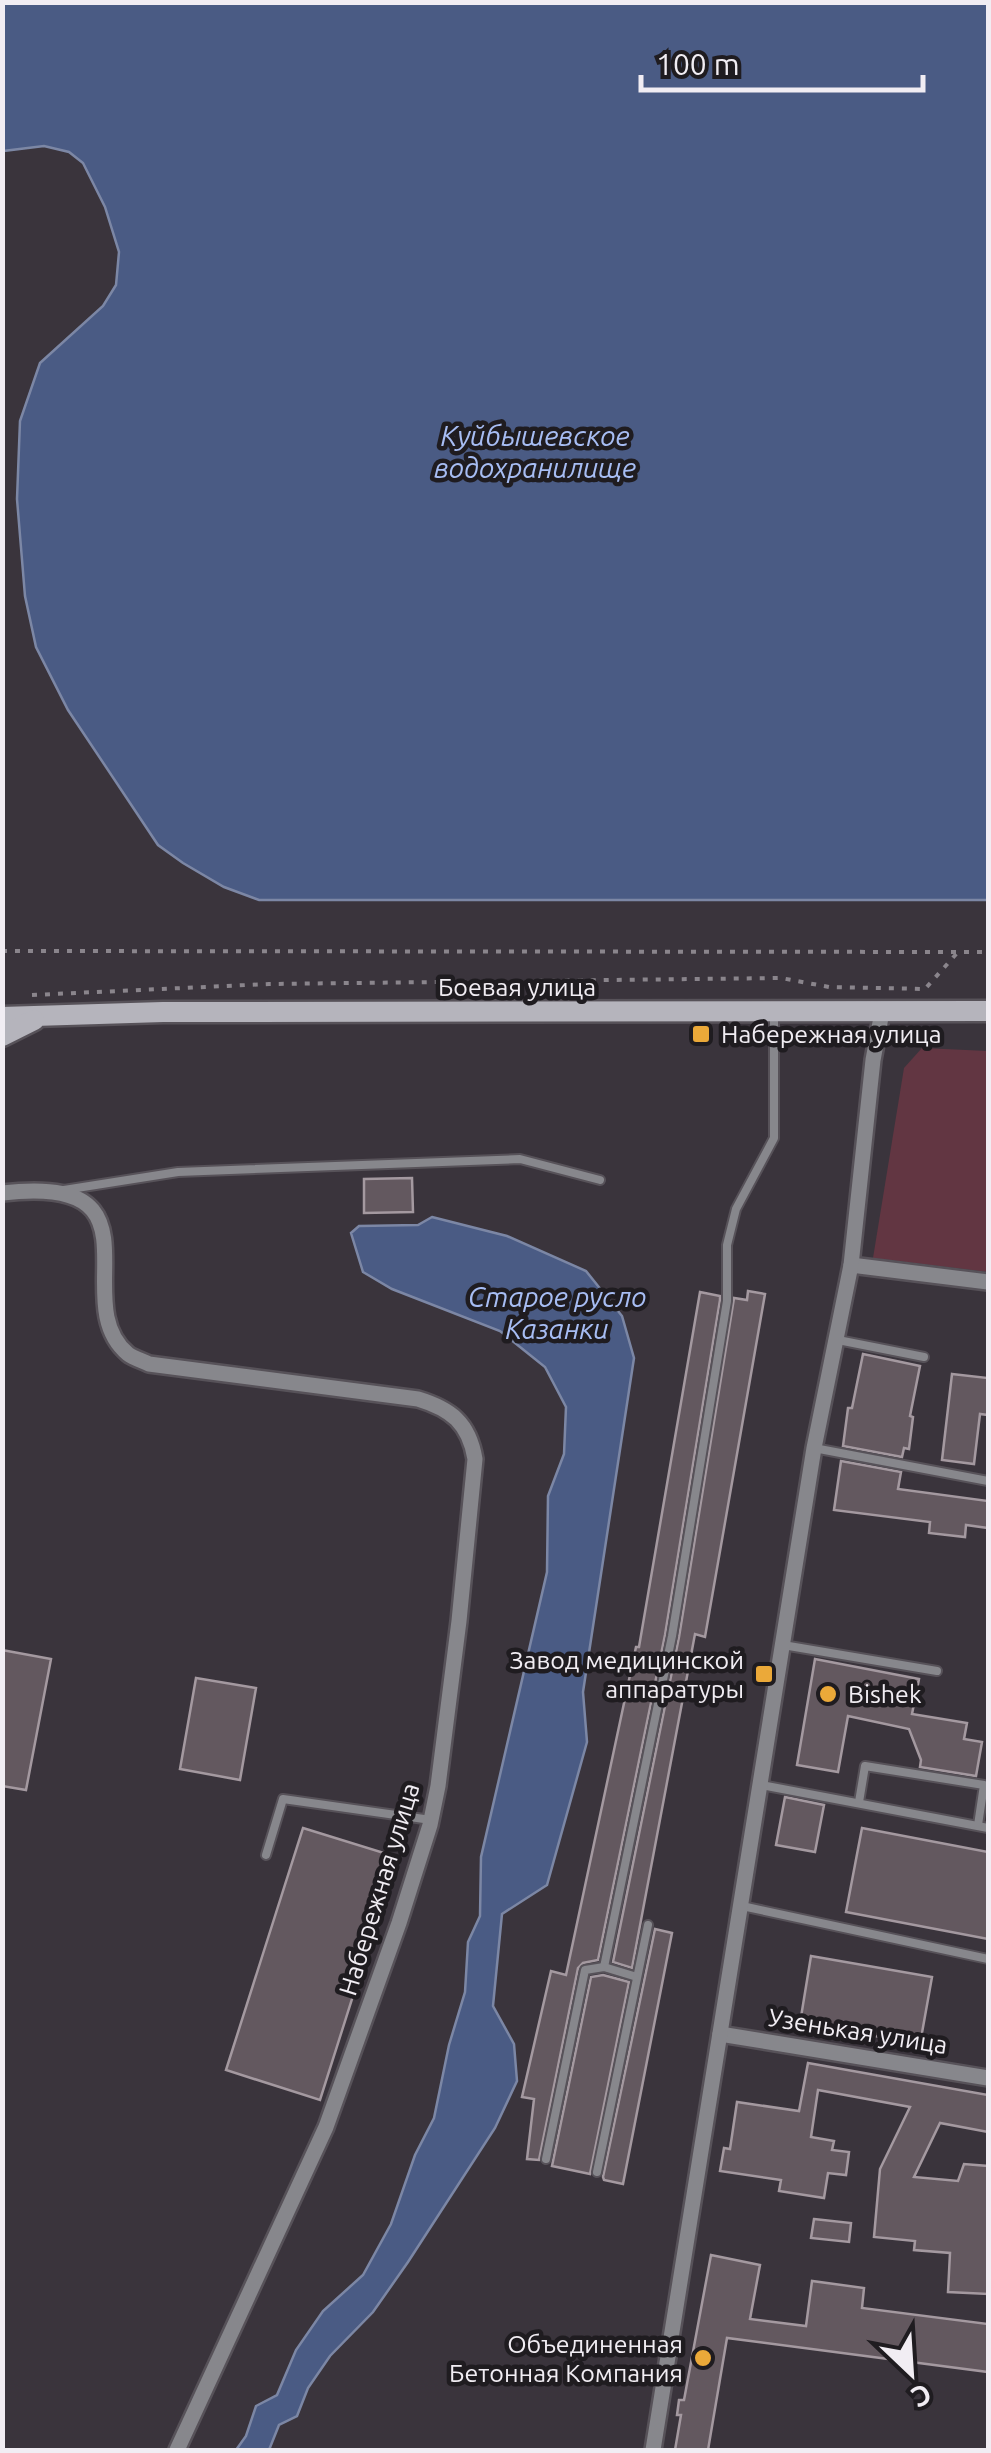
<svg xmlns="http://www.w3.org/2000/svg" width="991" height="2453" font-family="Ubuntu,sans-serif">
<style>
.green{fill:#623642}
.water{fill:#4a5b84;stroke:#7c87a5;stroke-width:2.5}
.building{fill:#63585f;stroke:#a499a0;stroke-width:2.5}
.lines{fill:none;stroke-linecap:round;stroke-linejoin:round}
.lane-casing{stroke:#575259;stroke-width:12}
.street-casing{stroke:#575259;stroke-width:20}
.secondary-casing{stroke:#575259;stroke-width:25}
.path{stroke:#8a858c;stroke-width:4;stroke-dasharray:5 8;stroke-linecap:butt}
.lane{stroke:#87878c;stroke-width:8}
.street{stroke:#87878c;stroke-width:15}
.secondary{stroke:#b5b4bc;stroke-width:20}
.poi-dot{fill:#eba939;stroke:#1f1c20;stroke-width:4}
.labels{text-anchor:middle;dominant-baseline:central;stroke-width:9;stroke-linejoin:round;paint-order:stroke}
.street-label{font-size:25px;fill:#f1edf3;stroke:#1f1c20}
.poi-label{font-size:25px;fill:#f1edf3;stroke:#1f1c20;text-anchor:start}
.water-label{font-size:28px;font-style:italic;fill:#a7bdf3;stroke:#1f1c20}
</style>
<rect width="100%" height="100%" fill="#3a343c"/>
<path class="green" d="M922 1048 988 1051V1272L873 1258 904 1068Z"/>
<g class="water">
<path d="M2 3H988V900H259L224 887 183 863 158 845 68 710 36 647 25 596 17 499 20 421 40 363 103 306 116 285 119 252 105 207 83 163 69 152 44 146 3 151Z"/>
<path d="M432 1217 507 1236 586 1271 622 1316 634 1358 583 1692 587 1742 547 1885 502 1914 493 2006 514 2044 517 2081 495 2128 408 2262 373 2312 330 2356 308 2388 297 2416 279 2425 269 2450H236L246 2436 256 2406 277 2395 296 2350 323 2311 363 2275 391 2224 415 2155 434 2118 449 2045 465 1992 468 1942 480 1916 481 1857 547 1572 548 1496 564 1454 566 1407 545 1367 500 1331 392 1289 363 1272 351 1233 359 1226 418 1225Z"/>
</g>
<g class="building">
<path d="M412 1178 413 1212 364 1213V1179Z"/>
<path d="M748 1291 765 1294 705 1637 695 1634 632 1968 613 1962 679 1637 734 1298 747 1300Z"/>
<path d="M700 1292 720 1296V1300L665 1635 598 1960 583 1963 578 1968 539 2160 527 2159 534 2099 522 2097 551 1971 566 1975 636 1647H639Z"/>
<path d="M863 1354 920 1366 910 1416 913 1417 909 1449 904 1448 902 1457 843 1446 848 1408H852Z"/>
<path d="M952 1374 988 1378V1415L980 1414 974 1464 942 1460Z"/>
<path d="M841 1461 901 1472 898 1489 988 1501V1528L966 1525 965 1537 929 1533 930 1522 834 1510Z"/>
<path d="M2 1650 51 1659 26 1790 2 1786Z"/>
<path d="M815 1659 919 1679 912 1714 967 1723 964 1739 982 1742 976 1776 920 1767 921 1760 909 1729 848 1716 838 1772 797 1765Z"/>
<path d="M196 1678 256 1688 240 1780 180 1769Z"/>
<path d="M785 1797 824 1805 815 1852 776 1845Z"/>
<path d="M303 1828 397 1857 320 2100 226 2070Z"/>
<path d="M862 1828 988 1852V1939L846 1912Z"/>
<path d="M655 1929 672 1933 623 2184 604 2180 603 2177Z"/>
<path d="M811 1956 932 1977 920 2044 800 2023Z"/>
<path d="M603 1975 629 1982 590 2174 552 2166 591 1977Z"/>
<path d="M808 2063 988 2095V2132L940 2123 914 2177 958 2181 964 2164 988 2166V2294L948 2292 950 2253 914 2250 915 2241 874 2237 880 2169 910 2107 818 2090 811 2137 834 2141 832 2150 849 2152 846 2175 828 2173 824 2198 779 2191 781 2180 720 2171 724 2148 730 2149 737 2102 799 2111Z"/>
<path d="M814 2219 851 2223 849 2242 811 2238Z"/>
<path d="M711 2255 760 2265 750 2319 806 2326 812 2281 864 2288 862 2308 988 2324V2372L727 2338 708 2450H675L681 2415H677L679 2400H684Z"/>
</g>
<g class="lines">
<defs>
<g id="lane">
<path d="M64 1190 178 1172 520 1159 600 1180"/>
<path d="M838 1340 924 1357"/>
<path d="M814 1448 988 1481"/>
<path d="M783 1645 937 1671"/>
<path d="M761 1785 988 1828"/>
<path d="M859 1802 865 1766 984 1785 978 1825"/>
<path d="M266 1855 283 1799 431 1820"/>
<path d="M742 1906 988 1959"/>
<path d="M604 1967 672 1636 727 1301V1245L736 1209 774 1138V1013"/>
<path d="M546 2159 585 1970 604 1967 637 1977"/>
<path d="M597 2172 648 1925"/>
</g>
<g id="street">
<path d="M2 1193C171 1173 64 1301 128 1354 133 1358 143 1361 149 1364L418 1399C451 1409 469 1423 475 1459L459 1621 438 1786 430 1825 399 1923 326 2127 177 2450"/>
<path d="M851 1265 988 1282"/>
<path d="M720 2034 988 2078"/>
<path d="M653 2450 814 1448 851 1265 873 1060 882 1012"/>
</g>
<g id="secondary">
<path d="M2 1017 163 1012 988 1011"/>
<path d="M2 1036 34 1020"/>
</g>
</defs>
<use href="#lane" class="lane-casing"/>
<use href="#street" class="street-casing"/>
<use href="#secondary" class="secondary-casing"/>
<g class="path">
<path d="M2 951 988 952"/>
<path d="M32 995 269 984 781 978 829 987 925 989 958 952"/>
</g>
<use href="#lane" class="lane"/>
<use href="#street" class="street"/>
<use href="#secondary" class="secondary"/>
</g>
<g class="poi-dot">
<rect x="691" y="1024" width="20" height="20" rx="5"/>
<rect x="754" y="1664" width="20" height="20" rx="5"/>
<circle cx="828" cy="1694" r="10"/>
<circle cx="703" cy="2358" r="10"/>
</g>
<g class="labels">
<g class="street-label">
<text x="517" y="987">Боевая улица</text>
<text transform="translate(379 1889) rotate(-73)">Набережная улица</text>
<text transform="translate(858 2031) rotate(9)">Узенькая улица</text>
</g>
<g class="poi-label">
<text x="721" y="1034">Набережная улица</text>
<text x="744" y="1660" text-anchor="end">Завод медицинской<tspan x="744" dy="29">аппаратуры</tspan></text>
<text x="848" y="1694">Bishek</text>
<text x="683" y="2344" text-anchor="end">Объединенная<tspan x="683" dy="29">Бетонная Компания</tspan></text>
</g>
<g class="water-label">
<text x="535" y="435">Куйбышевское<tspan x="535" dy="32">водохранилище</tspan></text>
<text x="557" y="1296">Старое русло<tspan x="557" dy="32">Казанки</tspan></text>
</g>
</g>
<rect width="991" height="2453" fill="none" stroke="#f1edf3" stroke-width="10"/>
<g transform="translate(911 2373) rotate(155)" stroke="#1f1c20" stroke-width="8" paint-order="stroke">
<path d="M0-8L18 38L0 25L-18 38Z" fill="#f1edf3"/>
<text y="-15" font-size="28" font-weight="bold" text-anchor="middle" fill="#f1edf3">С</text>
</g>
<path d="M641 75v15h282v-15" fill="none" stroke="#f1edf3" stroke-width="5"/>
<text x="656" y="75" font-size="30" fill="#f1edf3" stroke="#1f1c20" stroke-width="8" paint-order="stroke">100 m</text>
</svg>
